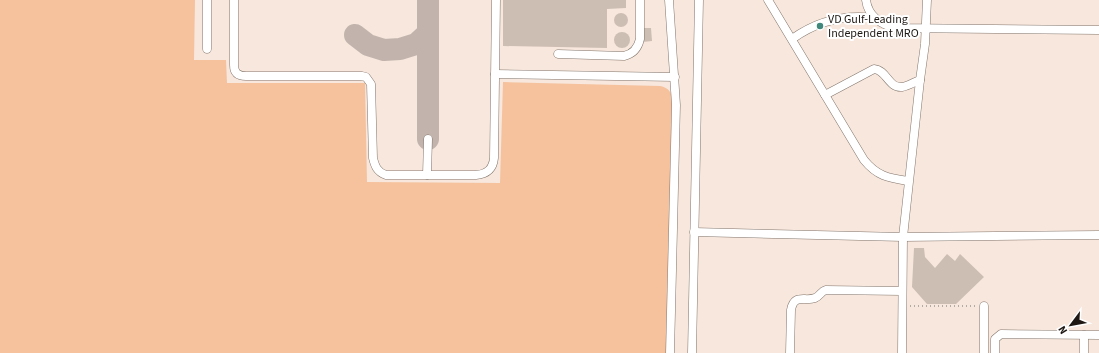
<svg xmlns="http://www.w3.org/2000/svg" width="1099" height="353" font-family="'Source Sans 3',sans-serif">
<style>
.green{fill:#f5c29d}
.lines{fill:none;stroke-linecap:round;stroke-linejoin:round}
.taxiway{stroke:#c2b4ac;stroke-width:22}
.building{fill:#cdbeb4}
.minor-casing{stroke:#83756c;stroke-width:9}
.path{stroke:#a3978f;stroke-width:1.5;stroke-dasharray:1 3;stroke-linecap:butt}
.minor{stroke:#fff;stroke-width:8}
.poi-dot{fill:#42877c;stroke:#fff;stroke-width:1.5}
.labels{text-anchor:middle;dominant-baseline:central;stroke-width:4;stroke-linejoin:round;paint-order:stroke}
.poi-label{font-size:12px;fill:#1d1814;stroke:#fff;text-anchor:start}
</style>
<rect width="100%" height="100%" fill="#f7e7dd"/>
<path class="green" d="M0 0H195L194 60H226L227 83H365L367 182 500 183 503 82 660 86C669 88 672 92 672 101L666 353H0Z"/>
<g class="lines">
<g class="taxiway">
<path d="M355 35 368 45 384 50 400 49 416 44 428 33"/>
<path d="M428 139V0"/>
</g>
</g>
<g class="building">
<path d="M503 0H626V8L607 9V48L503 46Z"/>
<circle cx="621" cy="20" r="7"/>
<path d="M643 28H651L652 41 643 42Z"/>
<circle cx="622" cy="40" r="8"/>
<path d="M914 248H924L925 257 935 268 947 254 955 261 960 254 984 277 956 304H927L912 287Z"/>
</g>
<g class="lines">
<defs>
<g id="minor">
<path d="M234 0V65C234 73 238 76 246 76H362L366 77 371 84 373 158C375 166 377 172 386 175H476C487 174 493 169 494 158L496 0"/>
<path d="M669 0 676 105 670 353"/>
<path d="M768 0 864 160C877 176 888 178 908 181"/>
<path d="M866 0C868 16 881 25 896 28L1099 30"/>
<path d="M792 39C817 21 843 14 874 18"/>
<path d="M207 49V0"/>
<path d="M558 54 624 56C633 54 638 48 640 39V0"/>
<path d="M495 74 675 77"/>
<path d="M825 95 874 69C887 70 888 88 902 87 908 86 914 82 920 80"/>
<path d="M427 175 428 139"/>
<path d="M694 232 903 237 1099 235"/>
<path d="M1084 335V353"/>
<path d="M692 353 699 0"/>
<path d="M790 353 791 310C794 293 805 302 815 298 820 296 821 291 826 290L902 291"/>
<path d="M902 353 903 237 920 80 925 44 927 0"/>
<path d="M984 353V306"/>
<path d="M995 353V339L1001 334 1099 335"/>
</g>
</defs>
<use href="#minor" class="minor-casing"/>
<path class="path" d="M910 306H976"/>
<use href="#minor" class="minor"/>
</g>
<circle class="poi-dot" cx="820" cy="26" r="4"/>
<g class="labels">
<g class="poi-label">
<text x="828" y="19">VD Gulf-Leading<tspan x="828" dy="14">Independent MRO</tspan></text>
</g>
</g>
<g transform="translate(1071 325) rotate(238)" stroke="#ffffff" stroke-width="3" paint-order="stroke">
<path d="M0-3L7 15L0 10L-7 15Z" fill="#1d1814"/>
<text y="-6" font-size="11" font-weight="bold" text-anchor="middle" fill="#1d1814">N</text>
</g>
</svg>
